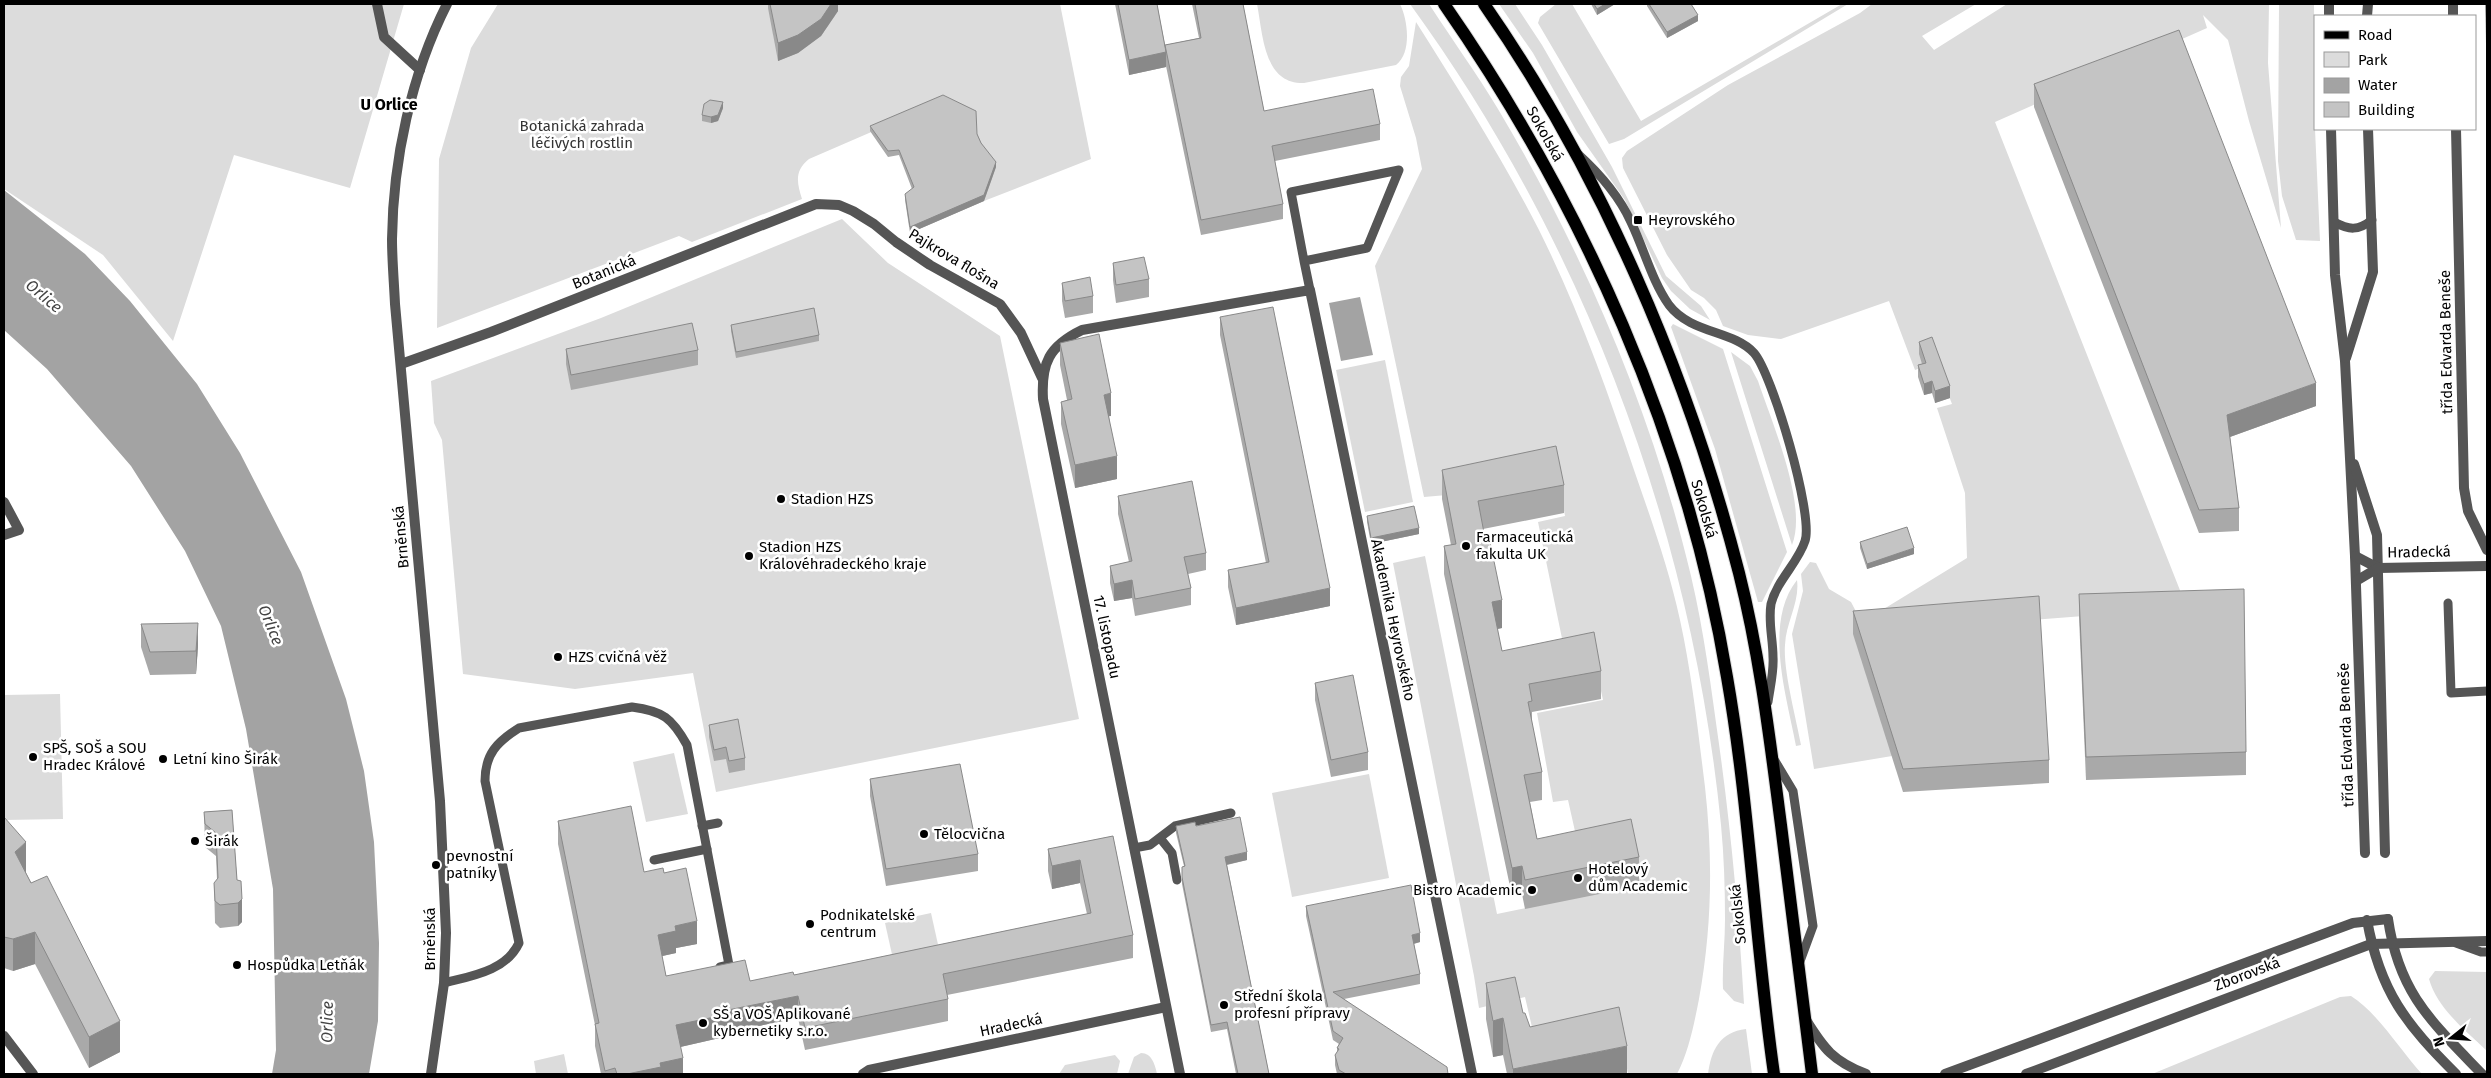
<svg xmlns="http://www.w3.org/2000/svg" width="2491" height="1078" font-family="'Fira Sans',sans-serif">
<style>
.green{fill:#dcdcdc}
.water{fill:#a3a3a3}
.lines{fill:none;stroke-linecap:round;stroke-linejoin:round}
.primary-casing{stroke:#dbdbdb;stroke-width:14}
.service{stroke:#555;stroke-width:9}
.minor{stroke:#555;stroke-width:10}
.tertiary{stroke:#555;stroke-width:10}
.primary{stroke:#000;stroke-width:12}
.wall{fill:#a9a9a9}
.shaded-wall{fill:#898989}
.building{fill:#c4c4c4;stroke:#898989}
.poi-dot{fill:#000;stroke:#fff;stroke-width:2}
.labels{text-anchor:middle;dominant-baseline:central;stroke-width:5;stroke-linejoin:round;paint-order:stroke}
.park-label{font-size:15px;fill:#333;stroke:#fff}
.street-label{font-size:15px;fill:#000;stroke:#fff}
.poi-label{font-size:15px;fill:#000;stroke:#fff;text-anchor:start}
.neighbourhood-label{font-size:16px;font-weight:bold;fill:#000;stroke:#fff}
.water-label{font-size:16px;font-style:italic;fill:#444;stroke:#fff}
</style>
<rect width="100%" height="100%" fill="#fff"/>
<g class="green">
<path d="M4 4H404L350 188 234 155 173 341 103 255 4 189Z"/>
<path d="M498 4H1060L1091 159 984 201 996 167 943 101 809 159C794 171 797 183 802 199L692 242 679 236 437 328 439 159 471 48Z"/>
<path d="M1257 4H1400C1408 20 1412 53 1396 65L1304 83C1263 84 1263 34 1257 4Z"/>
<path d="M1410 4H1429L1431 7C1453 41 1477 74 1498 109 1584 253 1652 412 1691 576 1704 631 1711 687 1719 744 1731 830 1739 917 1744 1004L1734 1001 1723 989C1722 966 1725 943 1725 920 1725 888 1724 856 1721 825 1692 531 1584 243 1410 4Z"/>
<path d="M1499 4H1515L1542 45 1612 167 1666 276 1701 306 1710 320 1690 309 1671 291 1662 278 1625 200 1577 132 1533 53Z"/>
<path d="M1556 4H1572L1641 121 1842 4H1848L1624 139 1609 144 1538 23 1540 17Z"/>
<path d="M1872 4H1976L1922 36 1934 50 2007 4H2269L2268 63 2281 228 2249 121 2228 40 2203 15 2207 28 1995 122 2187 608 1994 623 1874 615 1967 558 1965 493 1937 408 1952 404 1936 362 1915 370 1889 301 1781 339 1748 335 1723 326 1716 310 1704 298 1691 290 1667 255 1623 168 1622 158 1627 151 1728 85 1860 13Z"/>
<path d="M2279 4H2314L2315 129 2320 241 2296 240 2282 196 2278 161Z"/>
<path d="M1416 22C1459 90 1502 158 1539 230 1577 306 1607 389 1634 470 1651 519 1669 569 1680 620 1692 675 1698 731 1705 787 1713 859 1712 928 1699 999 1694 1024 1689 1051 1677 1074H1628L1621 1036 1538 1053 1525 997 1479 1008 1474 976 1393 563 1425 556 1497 914 1526 908 1581 858 1568 800 1553 802 1537 713 1603 700 1594 659 1565 653 1538 522 1565 516 1557 472 1447 495 1424 497 1375 266 1422 169 1416 138 1400 86 1401 77 1409 66Z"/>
<path d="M842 219 888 263 1000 336 1079 719 716 792 693 673 575 689 463 674 442 440 434 423 431 381 601 318Z"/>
<path d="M1673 324 1723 349 1787 552 1762 602H1758L1715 449 1671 327Z"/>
<path d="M1731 352 1750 366 1758 381C1772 423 1808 505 1792 545Z"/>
<path d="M1385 360 1413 502 1365 512 1336 370Z"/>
<path d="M1810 562 1816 563 1829 589 1851 602 1862 623 1892 756 1814 769 1792 634 1803 591 1801 574Z"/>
<path d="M1797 580C1800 602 1786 622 1785 645 1783 670 1796 718 1801 745L1796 746C1787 697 1763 623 1797 580Z"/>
<path d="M60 694 63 819 4 820V695Z"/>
<path d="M674 753 688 814 646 822 633 762Z"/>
<path d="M1369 774 1389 878 1292 897 1272 793Z"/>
<path d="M931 913 941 958 895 968 885 923Z"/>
<path d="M2435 971 2487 972V1051C2466 1031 2437 1008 2429 979Z"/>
<path d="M2351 996C2377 1012 2400 1050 2422 1074H2152L2340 997Z"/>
<path d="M1746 1029 1752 1074H1708C1711 1050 1720 1032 1746 1029Z"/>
<path d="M1141 1053C1152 1053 1155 1065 1157 1074H1128L1134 1057Z"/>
<path d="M564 1054 568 1074H536L534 1061Z"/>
<path d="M1115 1055 1120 1061 1117 1074H1059L1065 1065Z"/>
</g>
<g class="water">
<path d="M4 190 85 254 130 301 197 384 240 453 301 572 346 699 364 771 374 842 379 943 378 1021 369 1074H272L276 1050 273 889 246 729 221 626 185 551 131 466 47 369 4 330Z"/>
<path d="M1360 297 1373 355 1341 361 1329 303Z"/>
</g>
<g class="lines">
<defs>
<g id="primary">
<path d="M1444 4C1583 204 1687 436 1727 677 1750 809 1755 942 1774 1074"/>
<path d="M1484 4C1601 172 1688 374 1739 573 1760 656 1770 741 1781 825 1791 908 1801 991 1812 1074"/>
</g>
</defs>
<use href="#primary" class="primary-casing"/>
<g class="service">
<path d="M1578 154C1599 173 1619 196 1631 222 1644 249 1652 281 1669 305 1691 334 1733 330 1754 353 1772 373 1814 515 1805 541 1798 563 1777 580 1771 604 1768 622 1773 639 1773 657 1774 672 1770 687 1768 702"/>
<path d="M2334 222C2349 230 2358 231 2372 220"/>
<path d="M1304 261 1291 192 1399 170 1367 248 1304 261 1310 290"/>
<path d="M2448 603 2451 693 2487 691"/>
<path d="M1775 761 1793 791 1813 926 1799 964"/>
<path d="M702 826 718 823"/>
<path d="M1160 838 1172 853 1177 880"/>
<path d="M1134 848 1150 845 1175 826 1231 813"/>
<path d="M654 860 707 849"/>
<path d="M2456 943 2481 952H2487"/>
<path d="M444 983C471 976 506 971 519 943L485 781C485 754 497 742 519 728L632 707C663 711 672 718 687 745L729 965 720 967"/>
</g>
<g class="minor">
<path d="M377 4 384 37 420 70"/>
<path d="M2453 4V16"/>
<path d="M2456 129 2464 488 2468 511 2487 550"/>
<path d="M401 364 491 332 816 204 839 205 853 211 874 224 896 242 930 265 1000 304 1021 333 1042 378"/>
<path d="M4 502 19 530 4 535"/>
<path d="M2388 919C2399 994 2432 1022 2482 1074"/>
<path d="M2367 920C2380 992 2406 1024 2456 1074"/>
<path d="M4 1036 33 1074"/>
<path d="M863 1074 869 1070 1166 1007"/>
<path d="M1180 1074 1043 399C1041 363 1049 346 1082 330L1310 290 1472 1074"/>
</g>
<g class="tertiary">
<path d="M2329 16V4"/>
<path d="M2367 16 2368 4"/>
<path d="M2331 129 2335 275 2345 361 2355 556 2365 853"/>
<path d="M2346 358 2373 272 2368 129"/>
<path d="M2354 464 2377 535 2385 853"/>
<path d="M2355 556 2378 568"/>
<path d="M2356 581 2378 568 2487 566"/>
<path d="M1806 1020C1824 1049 1833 1061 1866 1074"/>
<path d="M431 1074 444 983 446 933 440 801 395 304C394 282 392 260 392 239 393 160 411 75 447 4"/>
<path d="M1945 1074 2353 923 2388 919"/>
<path d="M2026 1074 2371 944 2487 941"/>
</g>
<use href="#primary" class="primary"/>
</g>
<g class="wall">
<path d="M768 4H838V11L821 36 798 53 778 61 768 8Z"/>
<path d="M1115 4H1157L1165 45 1199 38 1192 4H1243L1264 111 1380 124V140L1275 161 1283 204V219L1201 235 1166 66V67L1129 75Z"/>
<path d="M1591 4H1615L1597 15Z"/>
<path d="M1647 4H1691L1698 21 1667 38 1647 6Z"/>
<path d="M2485 4H2487V83Z"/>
<path d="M2034 84 2316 406 2230 437 2239 508V531L2199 533 2034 107Z"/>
<path d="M723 108 718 121 711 123 702 121V115Z"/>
<path d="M870 126 977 134 981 143 996 167 984 201 910 233 905 200V194L912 189 899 155 888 157 870 131Z"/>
<path d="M1113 263 1149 279V297L1116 303 1113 280Z"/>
<path d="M1062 283 1093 296V313L1065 318 1062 301Z"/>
<path d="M1220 317 1330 606 1236 625 1228 587V570L1266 563 1220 335Z"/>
<path d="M731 325 819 335V341L736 358 731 331Z"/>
<path d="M1919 342 1950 398 1935 403 1932 393 1924 395 1918 377V365L1922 364 1919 354Z"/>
<path d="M1060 343 1111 416H1109L1117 479 1075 488 1061 424V402L1067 400 1060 365Z"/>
<path d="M566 349 698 350V365L571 390 566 364Z"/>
<path d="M1442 470 1564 485V513L1483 529 1502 628 1497 629 1502 651 1601 671V699L1532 712V724L1542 772V800L1530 802 1537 839 1639 857V886L1525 909 1522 894 1512 896 1444 574V546L1451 545 1442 499Z"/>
<path d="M1118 496 1206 553V570L1188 574 1191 588V605L1135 616 1132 598 1114 601 1110 583V566L1129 562 1118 514Z"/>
<path d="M1367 516 1419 534 1371 544 1367 522Z"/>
<path d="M1860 542 1914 554 1867 569 1860 548Z"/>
<path d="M2079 594 2246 752V775L2086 780 2079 617Z"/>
<path d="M1853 611 2049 760V783L1903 792 1853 634Z"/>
<path d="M141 624 198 646 196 674 150 675 141 647Z"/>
<path d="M1315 683 1368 752V770L1331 777 1315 700Z"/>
<path d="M709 725 745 758V770L729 773 726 759 714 761 709 737Z"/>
<path d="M870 779 978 854V871L886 886 870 796Z"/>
<path d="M232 810 237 880 242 922 238 926 220 928 215 923 214 883 217 880 216 856 205 847 204 812Z"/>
<path d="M4 817 26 873 120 1052 89 1068 35 964 13 971 4 968Z"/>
<path d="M558 821 644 872 664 873 697 944 676 948V953L662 956 666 976 750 981 794 975 1087 914 1080 883 1052 889 1048 871V849L1113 836 1133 935V958L947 995 948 999V1021L805 1050 798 1018 724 1033V1037L680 1047 683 1074H601L595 1046V1025L558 844Z"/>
<path d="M1176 826H1196L1247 860 1227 865 1269 1074H1236L1227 1029 1211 1032 1182 884V877L1184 866 1176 833Z"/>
<path d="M1306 906 1420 942 1414 944 1420 974V984L1344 999 1448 1074H1337L1335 1065V1055L1337 1053V1048L1339 1044 1333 1040 1306 916Z"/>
<path d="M1486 983 1523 1013 1530 1027 1627 1074H1507L1503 1055 1493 1057 1486 1019Z"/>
</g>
<g class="shaded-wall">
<path d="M831 4H838V11L821 36 798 53 778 61V43Z"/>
<path d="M1605 4H1615L1597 15V9Z"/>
<path d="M1698 15V21L1667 38V32Z"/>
<path d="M1166 52V67L1129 75V60Z"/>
<path d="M723 102V108L718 121 711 123V117Z"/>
<path d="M996 162V167L984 201 910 233V227Z"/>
<path d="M1932 381V393L1924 395V384Z"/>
<path d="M2316 383V406L2227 438V415Z"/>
<path d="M1950 386V398L1935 403V391Z"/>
<path d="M1111 393V416L1104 417V395Z"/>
<path d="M1117 456V479L1075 488V465Z"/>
<path d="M1419 528V534L1371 544V538Z"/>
<path d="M1914 548V554L1867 569V564Z"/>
<path d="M1132 580V598L1114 601V584Z"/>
<path d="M1330 588V606L1236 625V608Z"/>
<path d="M1502 600V628L1492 630V602Z"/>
<path d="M198 623V646L196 674V651Z"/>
<path d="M26 842V874L15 852Z"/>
<path d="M1247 852V860L1225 865V857Z"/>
<path d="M1080 860V883L1052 889V866Z"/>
<path d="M1522 866V894L1512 896V868Z"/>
<path d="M242 899V922L238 926V903Z"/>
<path d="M697 921V944L676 948V953L658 957V935L675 926Z"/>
<path d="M35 932V964L13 971V939Z"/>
<path d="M1420 933V942L1412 944V935Z"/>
<path d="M798 996V1018L724 1033V1037L676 1048V1025L723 1011Z"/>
<path d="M1503 1018V1055L1493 1057V1021Z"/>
<path d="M120 1021V1052L89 1068V1037Z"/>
<path d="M1627 1046V1074H1513V1069Z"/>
<path d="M683 1058V1074H627L660 1063Z"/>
</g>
<g class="building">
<path d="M770 4H831L821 19 798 35 778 43Z"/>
<path d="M1118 4H1157L1166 52 1129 60Z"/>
<path d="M1195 4H1243L1264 111 1373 89 1380 124 1272 146 1283 204 1201 220 1165 45 1201 38Z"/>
<path d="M1594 4H1605L1597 9Z"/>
<path d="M1649 4H1691L1698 15 1667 32Z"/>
<path d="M2486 4H2487V32Z"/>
<path d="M2179 30 2316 383 2227 415 2239 508 2199 510 2034 84Z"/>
<path d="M943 95 976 111 977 134 981 143 996 162 984 195 910 227 905 194 914 187 899 150 888 151 870 126Z"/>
<path d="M710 100 723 102 718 115 711 117 702 115 704 104Z"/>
<path d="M1144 257 1149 279 1116 285 1113 263Z"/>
<path d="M1090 277 1093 296 1065 301 1062 283Z"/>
<path d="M1273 307 1330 588 1236 608 1228 570 1269 562 1220 317Z"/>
<path d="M814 308 819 335 736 352 731 325Z"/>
<path d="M692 323 698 350 571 375 566 349Z"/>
<path d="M1099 334 1111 393 1104 395 1117 456 1075 465 1061 402 1072 399 1060 343Z"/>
<path d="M1932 337 1950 386 1935 391 1932 381 1924 384 1918 365 1926 363 1919 342Z"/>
<path d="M1556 446 1564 485 1478 501 1485 538 1489 537 1502 600 1492 602 1502 651 1594 632 1601 671 1529 684 1532 701 1528 702 1542 772 1524 775 1537 839 1631 819 1639 857 1525 880 1522 866 1512 868 1444 546 1456 544 1442 470Z"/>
<path d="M1192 481 1206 553 1184 557 1191 588 1135 599 1132 580 1114 584 1110 566 1132 561 1118 496Z"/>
<path d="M1414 506 1419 528 1371 538 1367 516Z"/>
<path d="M1907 527 1914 548 1867 564 1860 542Z"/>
<path d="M2244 589 2246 752 2086 757 2079 594Z"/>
<path d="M2039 596 2049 760 1903 769 1853 611Z"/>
<path d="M198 623 196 651 150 652 141 624Z"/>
<path d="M1353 675 1368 752 1331 760 1315 683Z"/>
<path d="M738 719 745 758 729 761 726 747 714 750 709 725Z"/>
<path d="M960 764 978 854 886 869 870 779Z"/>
<path d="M631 806 644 872 663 868 664 873 686 868 697 921 675 926 676 931 658 935 666 976 745 960 750 981 793 972 794 975 1091 913 1080 860 1052 866 1048 849 1113 836 1133 935 943 974 948 999 805 1028 798 996 723 1011 724 1015 676 1025 683 1058 660 1063 661 1067 627 1074H617L615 1068 605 1071 595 1024 599 1023 558 821Z"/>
<path d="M232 810 237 880 241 881 242 899 238 903 220 905 215 901 214 883 218 878 216 833 205 824 204 812Z"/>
<path d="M4 817 26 842 15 852 31 883 47 876 120 1021 89 1037 35 932 13 939 4 937Z"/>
<path d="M1240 817 1247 852 1225 857 1269 1074H1238L1227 1022 1211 1025 1182 877V867L1185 866 1176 826 1195 822 1196 826Z"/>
<path d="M1411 885 1420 933 1412 935 1420 974 1333 992 1447 1067 1448 1074H1346L1339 1070 1335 1055 1339 1049 1337 1048 1343 1038 1333 1031 1306 906Z"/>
<path d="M1515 977 1523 1013H1525L1530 1027 1619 1007 1627 1046 1513 1069 1503 1018 1493 1021 1486 983Z"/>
</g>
<g class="poi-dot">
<rect x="1633" y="215" width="10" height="10" rx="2.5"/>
<circle cx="781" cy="499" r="5"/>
<circle cx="1466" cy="546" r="5"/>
<circle cx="749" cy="556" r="5"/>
<circle cx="558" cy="657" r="5"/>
<circle cx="33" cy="757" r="5"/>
<circle cx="163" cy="759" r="5"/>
<circle cx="924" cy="834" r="5"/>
<circle cx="195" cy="841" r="5"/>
<circle cx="436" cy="865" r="5"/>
<circle cx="1578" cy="878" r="5"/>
<circle cx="1532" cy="890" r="5"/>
<circle cx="810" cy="924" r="5"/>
<circle cx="237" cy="965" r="5"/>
<circle cx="1224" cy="1005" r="5"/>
<circle cx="703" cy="1023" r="5"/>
</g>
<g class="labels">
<g class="park-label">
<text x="582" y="126">Botanická zahrada<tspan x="582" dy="17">léčivých rostlin</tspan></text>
</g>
<g class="street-label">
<text transform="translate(1545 134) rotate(61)">Sokolská</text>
<text transform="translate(954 259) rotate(31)">Pajkrova flošna</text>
<text transform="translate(604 272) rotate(-22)">Botanická</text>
<text transform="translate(2446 342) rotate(-91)">třída Edvarda Beneše</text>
<text transform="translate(1704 509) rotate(74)">Sokolská</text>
<text transform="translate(401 537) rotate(-95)">Brněnská</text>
<text transform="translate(2419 552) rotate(-1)">Hradecká</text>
<text transform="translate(1393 620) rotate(78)">Akademika Heyrovského</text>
<text transform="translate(1107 637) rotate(78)">17. listopadu</text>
<text transform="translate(2346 735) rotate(-92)">třída Edvarda Beneše</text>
<text transform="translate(1738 914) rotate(-96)">Sokolská</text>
<text transform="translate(430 939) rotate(-90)">Brněnská</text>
<text transform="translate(2247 974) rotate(-21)">Zborovská</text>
<text transform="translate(1011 1025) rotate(-12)">Hradecká</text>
</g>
<g class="poi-label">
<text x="1648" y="220">Heyrovského</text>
<text x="791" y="499">Stadion HZS</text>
<text x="1476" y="537">Farmaceutická<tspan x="1476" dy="17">fakulta UK</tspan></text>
<text x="759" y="547">Stadion HZS<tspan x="759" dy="17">Královéhradeckého kraje</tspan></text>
<text x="568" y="657">HZS cvičná věž</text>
<text x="43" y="748">SPŠ, SOŠ a SOU<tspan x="43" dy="17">Hradec Králové</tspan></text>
<text x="173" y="759">Letní kino Širák</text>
<text x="934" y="834">Tělocvična</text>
<text x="205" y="841">Širák</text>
<text x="446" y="856">pevnostní<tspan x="446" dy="17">patníky</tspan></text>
<text x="1588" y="869">Hotelový<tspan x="1588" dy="17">dům Academic</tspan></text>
<text x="1522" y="890" text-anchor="end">Bistro Academic</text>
<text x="820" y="915">Podnikatelské<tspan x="820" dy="17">centrum</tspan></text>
<text x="247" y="965">Hospůdka Letňák</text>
<text x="1234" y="996">Střední škola<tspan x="1234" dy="17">profesní přípravy</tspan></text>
<text x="713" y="1014">SŠ a VOŠ Aplikované<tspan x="713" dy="17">kybernetiky s.r.o.</tspan></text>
</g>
<g class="neighbourhood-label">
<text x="389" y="104">U Orlice</text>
</g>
<g class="water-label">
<text transform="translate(44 296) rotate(40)">Orlice</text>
<text transform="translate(271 625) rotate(68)">Orlice</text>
<text transform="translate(327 1022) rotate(-89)">Orlice</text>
</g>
</g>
<rect width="2491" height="1078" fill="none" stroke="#000000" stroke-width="10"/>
<rect x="2314" y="15" width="162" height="115" fill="#ffffff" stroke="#999999"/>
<rect x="2324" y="31" width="25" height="8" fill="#000000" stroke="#999999"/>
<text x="2358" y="40" font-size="15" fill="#000000">Road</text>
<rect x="2324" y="52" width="25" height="15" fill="#dcdcdc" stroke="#999999"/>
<text x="2358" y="65" font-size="15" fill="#000000">Park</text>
<rect x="2324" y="78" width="25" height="15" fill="#a3a3a3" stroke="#999999"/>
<text x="2358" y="90" font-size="15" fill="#000000">Water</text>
<rect x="2324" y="102" width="25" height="15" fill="#c4c4c4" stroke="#999999"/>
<text x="2358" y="115" font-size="15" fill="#000000">Building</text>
<g transform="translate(2451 1038) rotate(253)" stroke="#ffffff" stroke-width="4" paint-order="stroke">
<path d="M0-4L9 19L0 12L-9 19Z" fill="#000000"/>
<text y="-8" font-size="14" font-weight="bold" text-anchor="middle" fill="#000000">N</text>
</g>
</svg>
